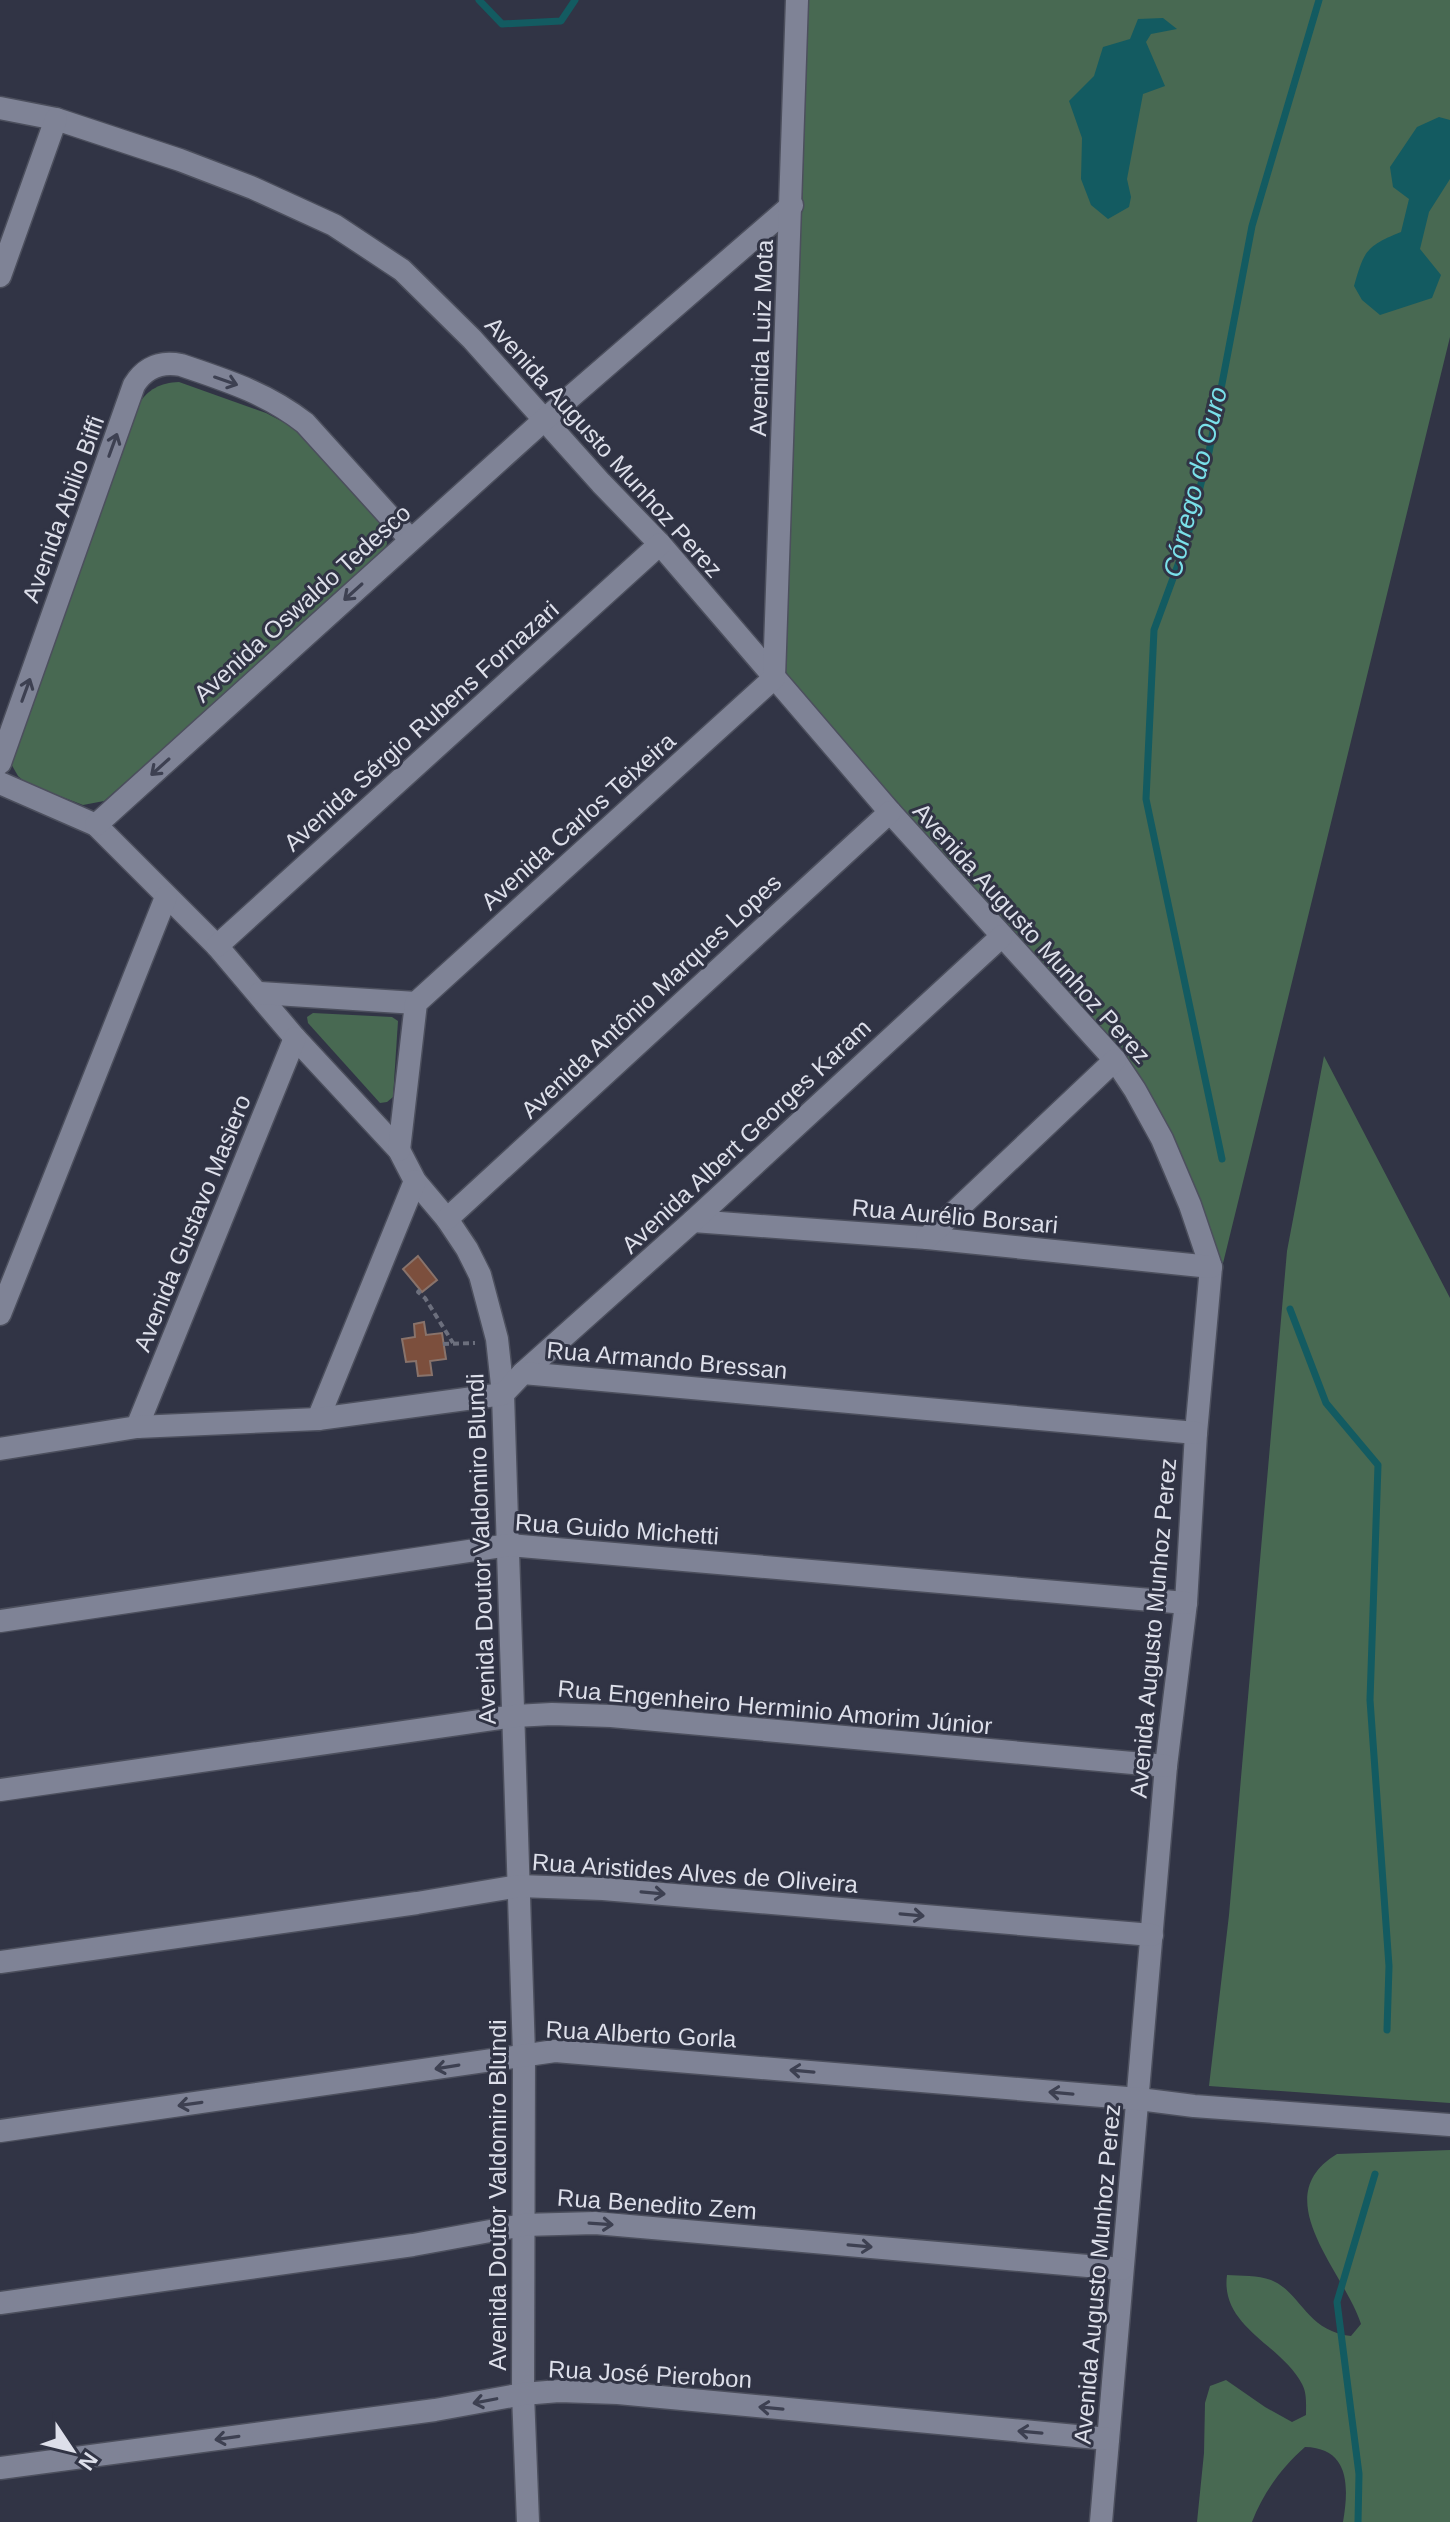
<svg xmlns="http://www.w3.org/2000/svg" width="1450" height="2522" font-family="Arial,sans-serif">
<style>
.green{fill:#486952}
.water{fill:#135b61}
.lines{fill:none;stroke-linecap:round;stroke-linejoin:round}
.stream{stroke:#135b61;stroke-width:7}
.building{fill:#7c4f3d;stroke:#89736b;stroke-width:2}
.minor-casing{stroke:#4c4f5d;stroke-width:25}
.path{stroke:#6c6f7d;stroke-width:4;stroke-dasharray:6 4;stroke-linecap:butt}
.minor{stroke:#7f8396;stroke-width:22}
.oneway{stroke:#3d4051}
.labels{text-anchor:middle;dominant-baseline:central;stroke-width:6;stroke-linejoin:round;paint-order:stroke}
.street-label{font-size:24px;fill:#dddfea;stroke:#313445}
.water-label{font-size:26px;font-style:italic;fill:#7ae1ea;stroke:#313445}
</style>
<rect width="100%" height="100%" fill="#313445"/>
<g class="green">
<path d="M808 0H1450V337L1215 1296 1211 1236 1125 1051 1002 932 777 677 802 206Z"/>
<path d="M179 382 266 413 287 424 306 438 385 529 387 544 382 554 104 801 83 805 26 783 18 776 10 762 138 405C148 389 160 383 179 382Z"/>
<path d="M313 1013 392 1017 398 1021 393 1097 387 1102 380 1103 308 1023 307 1017Z"/>
<path d="M1324 1056 1450 1298V2103L1209 2086 1229 1915 1287 1251Z"/>
<path d="M1450 2150V2522H1343C1349 2487 1350 2448 1305 2447 1282 2467 1263 2493 1252 2522H1197L1204 2453 1205 2403 1210 2386 1226 2380 1265 2407 1292 2422 1306 2415C1306 2404 1307 2393 1302 2384 1281 2344 1220 2327 1227 2275 1241 2276 1258 2275 1271 2280 1301 2292 1306 2331 1351 2336L1361 2324C1344 2271 1265 2197 1337 2154Z"/>
</g>
<g class="water">
<path d="M1163 18 1177 29 1151 34 1146 42 1165 86 1143 94 1127 179 1131 197 1129 207 1108 219 1091 205 1081 179 1082 138 1069 101 1094 76 1103 47 1130 39 1138 19Z"/>
<path d="M1439 117 1450 120V179L1429 212 1420 249 1441 275 1432 298 1380 315 1362 300 1354 286C1364 251 1366 246 1401 232L1409 199 1393 187 1390 167 1417 127Z"/>
</g>
<g class="lines">
<g class="stream">
<path d="M479 0 502 24 561 21 575 0"/>
<path d="M1222 1159 1146 799 1154 630 1186 543 1209 452 1252 226 1319 0"/>
<path d="M1290 1309 1326 1403 1378 1465 1370 1700 1389 1966 1387 2030"/>
<path d="M1358 2522 1359 2474 1337 2302 1375 2174"/>
</g>
</g>
<g class="building">
<path d="M418 1256 437 1280 422 1292 403 1269Z"/>
<path d="M424 1322 426 1335 442 1333 446 1359 430 1361 432 1375 418 1376 416 1361 406 1362 402 1339 415 1337 414 1324Z"/>
</g>
<g class="lines">
<defs>
<g id="minor">
<path d="M0 108 56 119 180 160 253 188 334 225 402 270 472 339 601 483 660 544 890 812 1115 1060 1135 1090 1162 1139 1190 1205 1211 1267 1196 1433 1186 1603 1166 1766 1101 2522"/>
<path d="M0 276 56 119"/>
<path d="M0 763 134 385C145 367 161 361 181 365 225 380 267 393 305 423L410 539"/>
<path d="M0 783 96 825 217 946 295 1038 399 1150 415 1181 447 1219 467 1249 480 1275 497 1339 503 1394 524 2054 523 2394 528 2522"/>
<path d="M96 825 544 420 792 205"/>
<path d="M217 946 660 544"/>
<path d="M260 993 416 1003"/>
<path d="M399 1150 416 1003 774 678 797 0"/>
<path d="M447 1219 890 812"/>
<path d="M693 1221 927 1238 1211 1267"/>
<path d="M927 1238 1115 1060"/>
<path d="M0 1314 166 897"/>
<path d="M523 1373 693 1221 1002 936"/>
<path d="M318 1419 415 1181"/>
<path d="M137 1427 295 1038"/>
<path d="M0 1449 137 1427 318 1419 503 1394 523 1373 1196 1433"/>
<path d="M0 1621 509 1545 1186 1603"/>
<path d="M0 1790 515 1716 552 1714 611 1716 1166 1766"/>
<path d="M0 1962 417 1903 519 1886 603 1889 1152 1935"/>
<path d="M0 2131 555 2051 1139 2099 1194 2106 1450 2125"/>
<path d="M0 2303 413 2245 523 2225 595 2223 1122 2269"/>
<path d="M0 2468 435 2410 523 2394 559 2391 618 2393 1108 2439"/>
</g>
</defs>
<use href="#minor" class="minor-casing"/>
<g class="path">
<path d="M420 1290 418 1292 425 1298 453 1343"/>
<path d="M443 1344 475 1343"/>
</g>
<use href="#minor" class="minor"/>
</g>
<defs><path id="oneway-shaft" d="M-6 0H5M1.5-3L5.5 0L1.5 3" fill="none" stroke-width="1.6" stroke-linecap="round" stroke-linejoin="round" transform="scale(2)"/></defs>
<g class="oneway">
<use href="#oneway-shaft" transform="translate(226 381) rotate(19)"/>
<use href="#oneway-shaft" transform="translate(113 445) rotate(-70)"/>
<use href="#oneway-shaft" transform="translate(353 592) rotate(138)"/>
<use href="#oneway-shaft" transform="translate(26 690) rotate(-70)"/>
<use href="#oneway-shaft" transform="translate(160 767) rotate(138)"/>
<use href="#oneway-shaft" transform="translate(653 1893) rotate(5)"/>
<use href="#oneway-shaft" transform="translate(912 1915) rotate(5)"/>
<use href="#oneway-shaft" transform="translate(447 2067) rotate(171)"/>
<use href="#oneway-shaft" transform="translate(802 2071) rotate(-175)"/>
<use href="#oneway-shaft" transform="translate(1061 2093) rotate(-175)"/>
<use href="#oneway-shaft" transform="translate(190 2104) rotate(172)"/>
<use href="#oneway-shaft" transform="translate(601 2224) rotate(4)"/>
<use href="#oneway-shaft" transform="translate(860 2246) rotate(5)"/>
<use href="#oneway-shaft" transform="translate(485 2401) rotate(169)"/>
<use href="#oneway-shaft" transform="translate(771 2408) rotate(-175)"/>
<use href="#oneway-shaft" transform="translate(1030 2432) rotate(-175)"/>
<use href="#oneway-shaft" transform="translate(227 2438) rotate(172)"/>
</g>
<g class="labels">
<g class="street-label">
<text transform="translate(761 338) rotate(-88)">Avenida Luiz Mota</text>
<text transform="translate(604 447) rotate(48)">Avenida Augusto Munhoz Perez</text>
<text transform="translate(63 509) rotate(-70)">Avenida Abilio Biffi</text>
<text transform="translate(302 603) rotate(-42)">Avenida Oswaldo Tedesco</text>
<text transform="translate(421 726) rotate(-42)">Avenida Sérgio Rubens Fornazari</text>
<text transform="translate(578 821) rotate(-42)">Avenida Carlos Teixeira</text>
<text transform="translate(1032 933) rotate(48)">Avenida Augusto Munhoz Perez</text>
<text transform="translate(651 996) rotate(-43)">Avenida Antônio Marques Lopes</text>
<text transform="translate(746 1136) rotate(-43)">Avenida Albert Georges Karam</text>
<text transform="translate(955 1216) rotate(5)">Rua Aurélio Borsari</text>
<text transform="translate(192 1223) rotate(-68)">Avenida Gustavo Masiero</text>
<text transform="translate(667 1360) rotate(5)">Rua Armando Bressan</text>
<text transform="translate(617 1529) rotate(4)">Rua Guido Michetti</text>
<text transform="translate(481 1549) rotate(-92)">Avenida Doutor Valdomiro Blundi</text>
<text transform="translate(1153 1628) rotate(-85)">Avenida Augusto Munhoz Perez</text>
<text transform="translate(775 1707) rotate(5)">Rua Engenheiro Herminio Amorim Júnior</text>
<text transform="translate(695 1873) rotate(4)">Rua Aristides Alves de Oliveira</text>
<text transform="translate(641 2034) rotate(3)">Rua Alberto Gorla</text>
<text transform="translate(497 2195) rotate(-90)">Avenida Doutor Valdomiro Blundi</text>
<text transform="translate(657 2204) rotate(4)">Rua Benedito Zem</text>
<text transform="translate(1097 2274) rotate(-85)">Avenida Augusto Munhoz Perez</text>
<text transform="translate(650 2374) rotate(3)">Rua José Pierobon</text>
</g>
<g class="water-label">
<text transform="translate(1195 482) rotate(-76)">Córrego do Ouro</text>
</g>
</g>
<g transform="translate(72 2450) rotate(125)" stroke="#313445" stroke-width="6" paint-order="stroke">
<path d="M0-6L14 30L0 20L-14 30Z" fill="#dddfea"/>
<text y="-12" font-size="22" font-weight="bold" text-anchor="middle" fill="#dddfea">N</text>
</g>
</svg>
